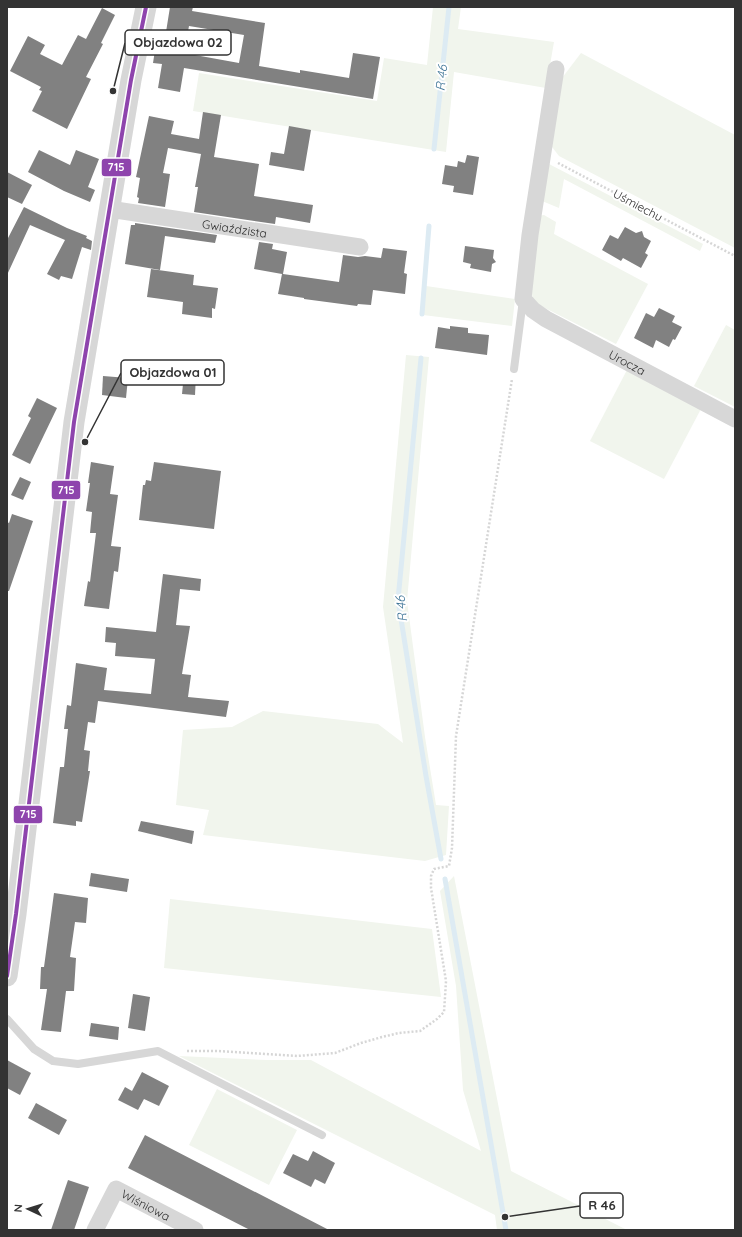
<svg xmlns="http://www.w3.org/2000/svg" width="742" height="1237" font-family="Quicksand,sans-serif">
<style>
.green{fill:#f1f5ed}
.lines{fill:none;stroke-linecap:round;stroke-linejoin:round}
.stream{stroke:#ddebf3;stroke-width:5}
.building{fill:#818181;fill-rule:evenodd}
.path{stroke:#d6d6d6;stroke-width:2.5;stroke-dasharray:2 2;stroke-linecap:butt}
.service{stroke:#d7d7d7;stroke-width:8}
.minor{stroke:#d7d7d7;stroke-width:17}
.tertiary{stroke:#d7d7d7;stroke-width:21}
.bus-1-casing{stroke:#fff;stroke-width:7}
.bus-1{stroke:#8e44ad;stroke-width:4}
.labels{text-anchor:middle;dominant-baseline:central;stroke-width:4;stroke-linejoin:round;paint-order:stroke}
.street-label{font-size:12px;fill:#333;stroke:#fff}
.water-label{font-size:13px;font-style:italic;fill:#3f7597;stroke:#fff}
.leader{fill:none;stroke:#333;stroke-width:1.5}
.callout-dot{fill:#333;stroke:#fff;stroke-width:1.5}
.callout{fill:#fff;stroke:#333;stroke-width:1.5}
.callout-label{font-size:13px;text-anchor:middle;font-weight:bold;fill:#333}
.line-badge{stroke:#fff;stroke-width:1.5}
.badge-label{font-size:11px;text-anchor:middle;font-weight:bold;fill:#fff}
</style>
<rect width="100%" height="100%" fill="#fff"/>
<g class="green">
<path d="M433 7H461L458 29 554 42 546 88 454 72 446 152 193 111 199 73 377 101 384 58 427 65Z"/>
<path d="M581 53 735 135V248L559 156 549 143 559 82Z"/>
<path d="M549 164 703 244 700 251 564 179 559 208 542 201Z"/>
<path d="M544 215 556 222 554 234 648 284 616 344 539 305 533 298 530 289 537 216Z"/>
<path d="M426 286 515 299 512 326 423 315Z"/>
<path d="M726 325 735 330V407L694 386Z"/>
<path d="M406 355 429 357 407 601 425 737 436 805 449 806 446 855 425 861 203 835 209 810 176 805 183 730 232 727 263 711 378 724 403 743 383 607Z"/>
<path d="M628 368 702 407 664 479 590 441Z"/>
<path d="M454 876 511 1171 627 1230H497L495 1215 179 1056 267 1060H311L481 1151 463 1090 456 986 440 891Z"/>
<path d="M170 899 432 929 441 997 164 968Z"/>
<path d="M217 1089 297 1130 269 1185 189 1145Z"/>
</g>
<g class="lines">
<g class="stream">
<path d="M434 149 449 7"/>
<path d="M422 314 429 226"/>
<path d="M421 358 398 600 426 776 441 859"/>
<path d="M445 879 506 1230"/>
</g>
</g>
<g class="building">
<path d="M170 7H193L192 11 265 23 259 66 300 73V70L349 78 353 53 380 57 373 99 184 68 180 92 158 88 162 64 153 63 158 31 166 32ZM189 26 244 35 239 63 184 53Z"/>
<path d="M102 8 115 15 101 43 103 44 86 77 91 79 67 129 32 111 42 91 39 90 41 87 10 71 28 36 45 45 40 54 62 65 78 35 86 39Z"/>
<path d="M203 112 221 115 214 157 259 164 254 196 313 205 310 223 276 217 275 224 194 212 198 187H195L201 154 168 148 163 173 170 174 165 207 138 203 139 198 137 197 140 178 136 177 149 116 174 121 171 134 199 139Z"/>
<path d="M289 126 311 130 304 171 269 165 271 152 284 154Z"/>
<path d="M39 150 70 165 76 150 99 159 88 187 95 190 90 202 64 191 28 172Z"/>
<path d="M467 155 479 157 473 195 453 192 454 186 442 184 445 165 457 167 458 161 465 163Z"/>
<path d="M7 172 32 185 22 204 7 197Z"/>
<path d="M24 207 67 228 87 236 86 238 92 241 91 250 82 247 72 279 61 276 59 280 47 274 65 240 30 225 7 275V240Z"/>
<path d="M135 223 217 235 215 243 165 236 160 270 125 264 131 225H135Z"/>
<path d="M625 227 636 233 642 231 644 237 651 241 645 253 648 255 641 268 623 258 621 261 602 250 610 235 618 239Z"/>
<path d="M259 242 273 244 272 249 287 252 283 274 339 282 343 255 358 257 365 256 381 258 383 248 407 251 404 273 407 274 405 294 373 290 371 305 358 304 357 306 304 299V298L278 294 282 274 254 269Z"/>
<path d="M465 246 494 250 493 258 496 262 492 264 491 272 470 268 471 264 463 262Z"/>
<path d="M151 269 194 275 193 285 218 288 215 309 212 308V318L182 314 183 302 147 297Z"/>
<path d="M659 308 675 316 672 322 682 327 675 340 673 339 669 347 656 340 653 348 634 338 646 313 654 317Z"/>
<path d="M450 326 468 328V333L489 335 487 355 435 348 438 327 450 329Z"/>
<path d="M184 374 196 375 195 395 182 394Z"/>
<path d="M103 376 128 378 126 398 102 395Z"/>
<path d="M37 398 57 408 30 464 12 455 31 418 28 416Z"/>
<path d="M91 462 114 466 110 494 118 495 111 546 121 547 118 572 114 571 109 609 84 606 88 581 90 582 96 533H90L92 512 86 511 90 483H88Z"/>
<path d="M154 462 221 471 214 529 139 520 143 485H145L146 480 151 481Z"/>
<path d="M20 477 31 482 23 500 11 495Z"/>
<path d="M12 514 33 521 9 591H7V522L9 523Z"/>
<path d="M163 574 201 579 200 591 180 589 176 625 190 626 182 674 191 675 188 697 229 701 226 717 98 701 95 723 88 722 84 750 90 751 88 771H90L82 822 76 821V826L53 823 60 767H64L68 729H64L67 705 71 706 76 663 107 668 104 690 151 694 155 659 115 656 116 643 105 642 106 627 156 632Z"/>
<path d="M141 821 194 831 192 844 138 831Z"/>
<path d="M91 873 129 879 127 892 89 886Z"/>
<path d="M54 893 88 898 86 923 75 922 70 957 76 958 74 991H66L61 1032 41 1030 47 989H40L41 967H44Z"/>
<path d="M133 994 150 997 145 1031 128 1028Z"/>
<path d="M91 1023 119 1027 118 1040 89 1036Z"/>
<path d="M7 1060 31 1073 20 1095 7 1088Z"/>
<path d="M142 1072 169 1086 159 1106 144 1099 138 1110 118 1100 125 1087 132 1091Z"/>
<path d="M36 1103 67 1120 59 1135 28 1118Z"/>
<path d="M145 1135 166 1146 329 1230H250L199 1204 128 1168Z"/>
<path d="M313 1151 335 1163 325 1184 315 1179 311 1187 283 1173 293 1154 308 1161Z"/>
<path d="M68 1180 89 1187 74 1230H51Z"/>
</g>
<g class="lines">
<g class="path">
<path d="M558 163 735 256"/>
<path d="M187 1051H219L297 1056 335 1053 361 1043 382 1037 399 1033 420 1031 437 1019 444 1012 445 997 446 981 431 888V876L434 869 449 866 452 848 456 736 512 379"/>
</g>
<g class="service">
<path d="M514 369 523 300"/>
<path d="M7 1019 34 1049 53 1061 78 1064 158 1051 322 1135"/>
</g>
<g class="minor">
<path id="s1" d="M556 69 530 235 523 299 533 310 546 319 735 419"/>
<path id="s2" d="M109 209 360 247"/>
<path id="s3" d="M95 1230 116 1189 195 1230"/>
</g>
<path class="tertiary" d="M7 976 16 914 74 422 131 80 146 7"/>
<defs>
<path id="bus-1" d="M7 976 16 914 74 422 131 80 146 7"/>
</defs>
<use href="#bus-1" class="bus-1-casing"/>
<use href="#bus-1" class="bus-1"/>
</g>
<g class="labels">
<g class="street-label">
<text transform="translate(638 205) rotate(28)">Uśmiechu</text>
<text stroke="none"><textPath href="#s2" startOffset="127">Gwiaździsta</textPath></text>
<text stroke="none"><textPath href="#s1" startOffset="355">Urocza</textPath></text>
<text stroke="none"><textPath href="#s3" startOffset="80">Wiśniowa</textPath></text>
</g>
<g class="water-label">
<text transform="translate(441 78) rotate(-84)">R 46</text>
<text transform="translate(401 609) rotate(-96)">R 46</text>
</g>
</g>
<path class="leader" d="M113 91L125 43M85 442L121 373M505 1217L580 1206"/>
<g class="callout-dot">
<circle cx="113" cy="91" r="4"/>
<circle cx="85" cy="442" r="4"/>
<circle cx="505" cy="1217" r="4"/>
</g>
<g class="callout">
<rect x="125" y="30" width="106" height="25" rx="4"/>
<rect x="121" y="360" width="103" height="25" rx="4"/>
<rect x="580" y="1193" width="43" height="25" rx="4"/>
</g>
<g class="callout-label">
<text x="178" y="47">Objazdowa 02</text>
<text x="173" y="377">Objazdowa 01</text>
<text x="602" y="1210">R 46</text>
</g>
<g class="line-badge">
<rect x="101" y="158" width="31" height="19" rx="4" fill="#8e44ad"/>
<rect x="51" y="480" width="30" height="20" rx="4" fill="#8e44ad"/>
<rect x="13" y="805" width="30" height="19" rx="4" fill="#8e44ad"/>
</g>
<g class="badge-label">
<text x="116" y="171">715</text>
<text x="66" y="494">715</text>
<text x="28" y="818">715</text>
</g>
<rect width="742" height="1237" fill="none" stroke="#333333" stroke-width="16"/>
<g transform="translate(28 1209) rotate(274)" stroke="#ffffff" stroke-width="3" paint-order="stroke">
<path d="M0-3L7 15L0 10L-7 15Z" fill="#333333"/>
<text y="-6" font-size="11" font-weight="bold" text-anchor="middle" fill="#333333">N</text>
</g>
</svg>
